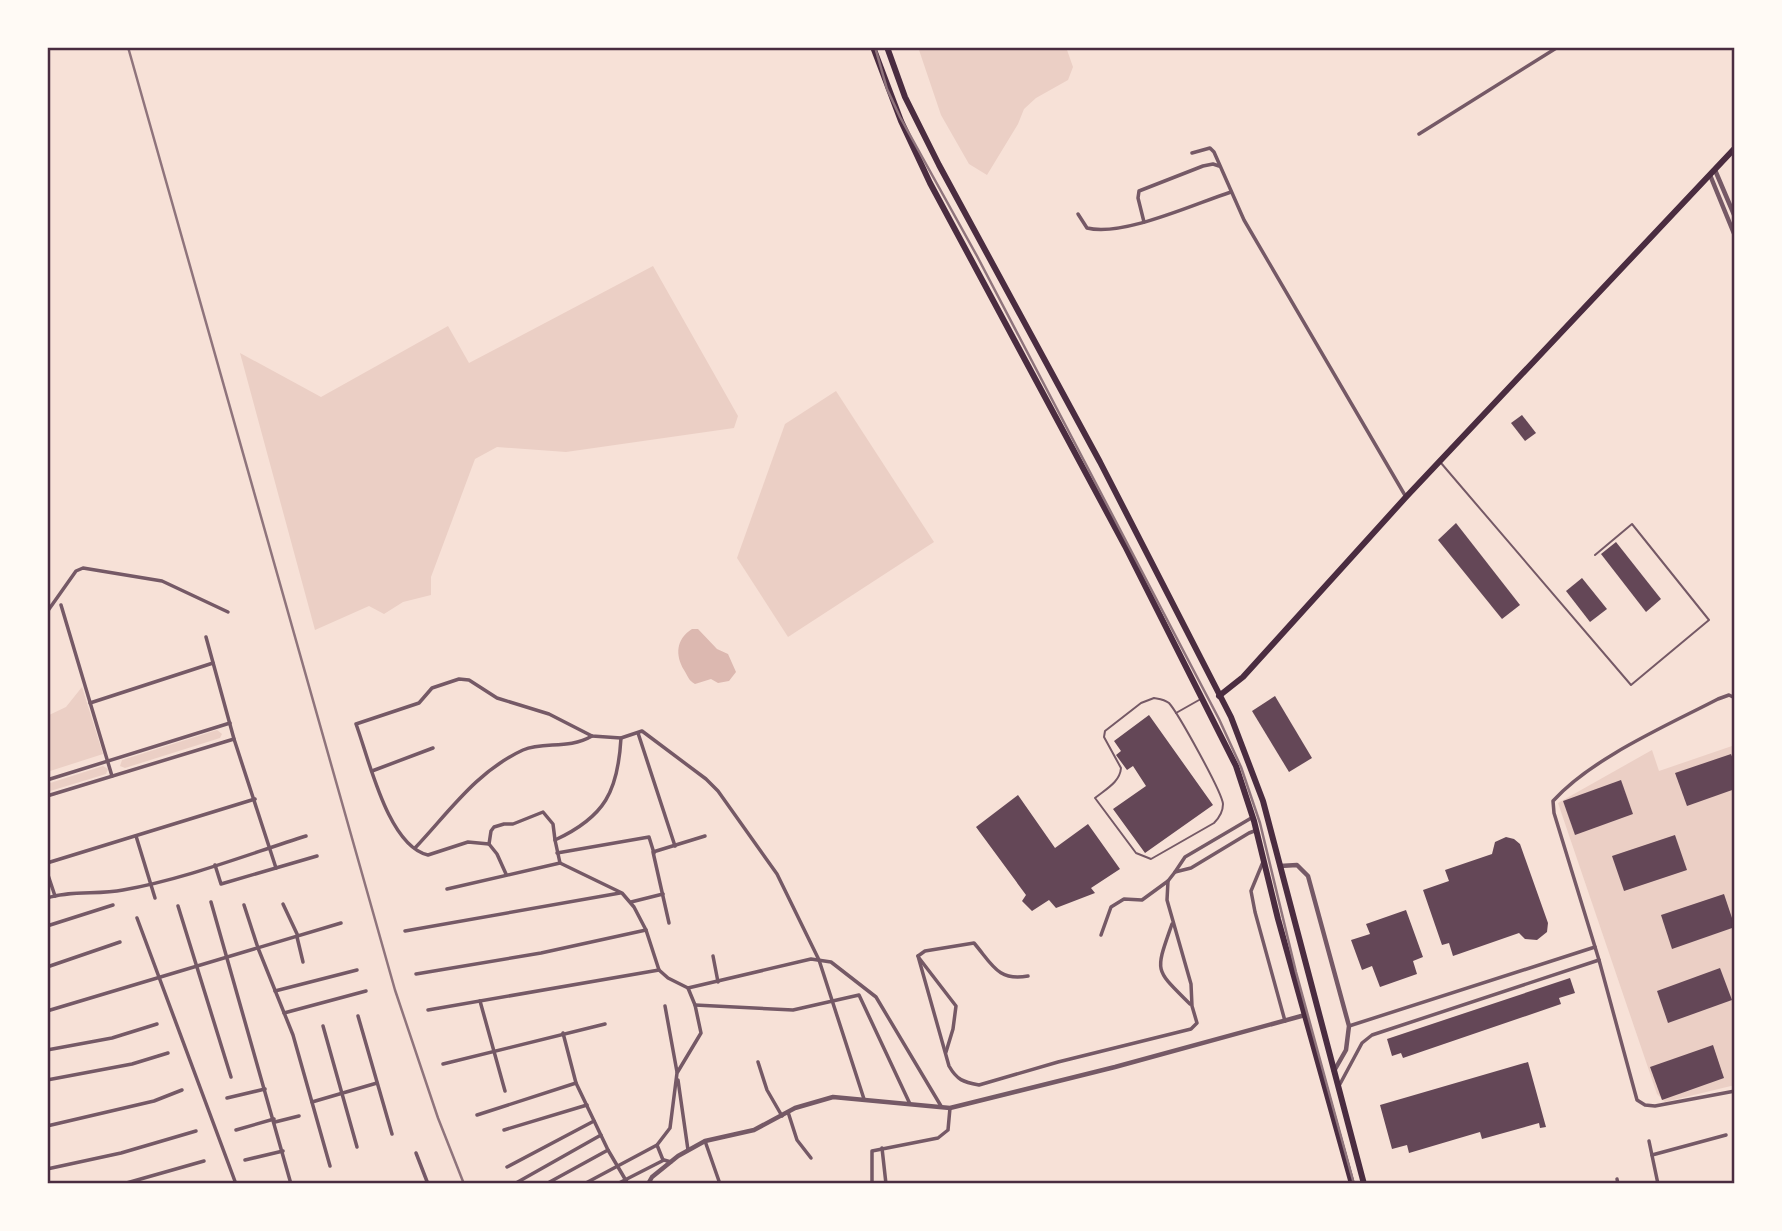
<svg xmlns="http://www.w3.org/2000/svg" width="1782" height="1231" font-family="Poppins,sans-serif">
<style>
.green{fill:#ebcfc5}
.water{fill:#dcb8b0}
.building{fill:#644757}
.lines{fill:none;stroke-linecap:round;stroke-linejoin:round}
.service{stroke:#755966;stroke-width:2}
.minor{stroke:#755966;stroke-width:3.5}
.tertiary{stroke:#755966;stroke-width:4.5}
.primary{stroke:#4a2c40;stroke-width:6}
.rail{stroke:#8f747c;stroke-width:2.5}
.neatline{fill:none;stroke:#4a2c40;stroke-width:2.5}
</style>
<rect width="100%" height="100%" fill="#f7e1d7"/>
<g class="green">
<path d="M918 47H1066L1073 67 1068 80 1036 98 1024 109 1018 124 987 175 969 164 941 115Z"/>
<path d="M653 266 738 416 734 428 566 452 497 447 475 459 431 577V595L403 602 384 614 369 606 315 630 240 353 321 397 448 326 469 363Z"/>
<path d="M836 391 934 542 788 637 737 558 785 424Z"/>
<path d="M82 687 103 754 47 772V742L50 740 47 735V716L66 707Z"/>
<path d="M217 730 222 734 220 738 125 768 120 766 122 760Z"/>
<path d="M1732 746 1735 747V1085L1665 1102 1657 1094 1558 803 1652 750 1659 771Z"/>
<path d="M103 766 108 769 106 774 47 792V784Z"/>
</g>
<path class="water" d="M692 629H698L717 649 728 654 736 672 729 681 718 683 711 679 695 684C688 680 688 676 684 670 675 655 676 639 692 629Z"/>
<g class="building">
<path d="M1522 415 1536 433 1525 441 1511 423Z"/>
<path d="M1456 523 1520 605 1502 619 1438 540Z"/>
<path d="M1616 542 1661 599 1646 612 1601 554Z"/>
<path d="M1582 578 1607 609 1590 622 1566 591Z"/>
<path d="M1275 696 1312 758 1289 772 1252 711Z"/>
<path d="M1149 715 1213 805 1145 853 1113 809 1146 786 1133 766 1127 770 1116 755 1121 751 1114 741Z"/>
<path d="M1731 754 1735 764V789L1687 806 1675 773Z"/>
<path d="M1621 780 1633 814 1575 835 1563 801Z"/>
<path d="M1018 795 1055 848 1088 824 1120 869 1091 888 1095 893 1056 908 1049 900 1032 911 1022 901 1026 895 976 827Z"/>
<path d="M1675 835 1687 870 1624 891 1612 856Z"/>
<path d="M1506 837 1514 839 1520 844 1548 923 1547 932 1537 940 1525 939 1519 933 1453 956 1449 943 1442 945 1423 890 1449 881 1445 870 1492 854 1495 842Z"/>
<path d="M1724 894 1735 927 1672 949 1661 915Z"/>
<path d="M1406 910 1423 957 1413 961 1417 974 1380 987 1372 966 1362 970 1351 940 1370 934 1366 924Z"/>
<path d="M1720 968 1732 1000 1668 1023 1657 991Z"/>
<path d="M1570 978 1575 993 1559 998 1561 1004 1403 1058 1401 1053 1392 1056 1387 1039Z"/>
<path d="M1713 1045 1724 1078 1662 1100 1650 1067Z"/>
<path d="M1528 1062 1546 1127 1540 1128 1539 1123 1482 1139 1480 1132 1409 1153 1407 1145 1392 1149 1380 1105Z"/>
</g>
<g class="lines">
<g class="service">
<path d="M1441 463 1631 685 1709 620 1632 524 1595 555"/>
<path d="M1154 698C1160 699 1164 699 1169 703 1178 713 1222 792 1223 804 1223 812 1219 818 1214 823L1151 859 1136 853 1095 798C1106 789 1120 782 1121 768L1104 737 1105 731 1141 703Z"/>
<path d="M1176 713 1199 700"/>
</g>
<g class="minor">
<path d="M1419 134 1558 47"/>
<path d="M1192 153 1210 148 1214 152 1244 220 1406 497"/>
<path d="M1078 214 1087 228C1123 237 1194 204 1231 192"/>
<path d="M1144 222 1138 198 1139 191 1203 166 1213 164 1219 166"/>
<path d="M61 605 112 776"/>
<path d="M47 612 76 571 83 568 162 581 228 612"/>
<path d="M206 637 234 739 276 868"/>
<path d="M1735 698 1729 695 1718 699C1666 726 1592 758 1553 801L1554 813 1599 960 1637 1100 1645 1105 1655 1106 1735 1091"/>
<path d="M90 703 213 663"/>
<path d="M638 733 675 846"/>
<path d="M621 738C618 791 605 817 555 840L560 863 622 893 634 907 646 930 659 970 668 978 688 988 811 959 831 962 876 997 941 1106"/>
<path d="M372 771 433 748"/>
<path d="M47 780 230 723"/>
<path d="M47 796 234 739"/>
<path d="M1253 817 1185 857 1175 872 1191 868 1249 833 1257 830"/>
<path d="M136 836 155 898"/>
<path d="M489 844 491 831 494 827 504 824H513L543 812 553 824 555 840"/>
<path d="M415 848C449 812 477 771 523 750 544 741 568 750 592 736"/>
<path d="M557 853 649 837 654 853"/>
<path d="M1263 862 1251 891 1255 912 1285 1021"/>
<path d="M47 863 255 799"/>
<path d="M215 865 221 884 317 856"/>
<path d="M47 872 55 896"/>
<path d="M506 874 497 854 489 844 468 842 428 855C388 846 369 759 356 724L419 703 432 688 459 679 469 680 497 698 549 714 592 736 621 738 642 731 706 779 718 791 777 874 819 960 864 1099"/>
<path d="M447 889 560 863"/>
<path d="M47 898C72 890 98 895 123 890 185 879 246 855 306 836"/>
<path d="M211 902 291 1184"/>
<path d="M631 902 663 894"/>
<path d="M283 904 298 936"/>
<path d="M244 905 258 948 293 1035 330 1166"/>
<path d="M178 906 231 1077"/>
<path d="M137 918 236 1184"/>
<path d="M669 923 653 852 705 836"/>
<path d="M1172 924C1155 973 1154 968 1190 1004"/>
<path d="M47 926 113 905"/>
<path d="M405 931 620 893"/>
<path d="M1101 935 1111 907 1124 899 1142 900 1168 881"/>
<path d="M297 937 303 962"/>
<path d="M713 956 718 982"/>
<path d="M918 956 949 1066C957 1080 963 1082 979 1085L1058 1062 1191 1029 1197 1023 1192 1006 1191 984 1167 900 1168 881 1175 872"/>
<path d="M918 956 925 951 974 943C992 964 998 982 1028 976"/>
<path d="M919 958 956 1006 953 1029 946 1052"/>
<path d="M47 967 120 942"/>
<path d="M416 974 541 953 646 930"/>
<path d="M275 991 357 970"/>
<path d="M480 1001 505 1091"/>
<path d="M695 1005 793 1010 859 995 910 1104"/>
<path d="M665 1006 677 1072"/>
<path d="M428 1010 659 970"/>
<path d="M47 1011 341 923"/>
<path d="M284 1013 366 991"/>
<path d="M358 1016 392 1134"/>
<path d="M323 1026 357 1147"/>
<path d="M1349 1026 1595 947"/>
<path d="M563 1033 576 1083 608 1150 628 1184"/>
<path d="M47 1050 112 1038 157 1024"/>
<path d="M758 1062 767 1090 782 1116"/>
<path d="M443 1064 605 1024"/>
<path d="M47 1080 132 1064 168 1053"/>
<path d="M678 1080 688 1150"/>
<path d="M1340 1084 1362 1043 1372 1035 1599 960"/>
<path d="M227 1098 265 1089"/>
<path d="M312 1102 377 1083"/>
<path d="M788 1112 797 1140 811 1158"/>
<path d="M477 1115 576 1083"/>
<path d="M275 1122 299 1116"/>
<path d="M47 1126 154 1101 182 1090"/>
<path d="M236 1130 274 1119"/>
<path d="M504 1130 587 1105"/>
<path d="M705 1141 720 1184"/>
<path d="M1649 1141 1658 1184"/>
<path d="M657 1145 663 1160"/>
<path d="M882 1148 886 1184"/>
<path d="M416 1153 428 1184"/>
<path d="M1652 1155 1726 1135"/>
<path d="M245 1160 283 1151"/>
<path d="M507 1167 594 1121"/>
<path d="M47 1169 121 1153 196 1131"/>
<path d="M1617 1179 1618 1184"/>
<path d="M516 1183 601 1135"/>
<path d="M123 1184 204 1161"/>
<path d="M546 1184 608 1150"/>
<path d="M584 1184 657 1145 670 1128 677 1073 701 1033 695 1005 688 988"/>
<path d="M617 1184 664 1160 671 1162"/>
<path d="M804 1184H811"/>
<path d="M872 1184V1151L938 1138 948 1130 950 1108"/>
</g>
<g class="tertiary">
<path d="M1715 170 1735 217"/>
<path d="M1710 175 1735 236"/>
<path d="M1280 866 1297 865 1308 876 1349 1026 1346 1050 1334 1071"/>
<path d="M648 1184 652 1177 678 1156 705 1141 754 1130 795 1108 833 1097 950 1108 1115 1067 1305 1015"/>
</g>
<g class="primary">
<path d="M873 47 901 121 930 183 1125 546 1236 766 1254 821 1278 919 1352 1184"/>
<path d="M887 47 905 97 939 165 1100 462 1231 717 1263 801 1364 1184"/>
<path d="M1219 696 1243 677 1406 497 1735 148"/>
</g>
<g class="rail">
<path d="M128 47 395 990 438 1118 464 1184"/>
<path d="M875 47 887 89 900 117 977 256 1219 719 1241 767 1260 823 1296 972 1354 1184"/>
</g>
</g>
<rect width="1782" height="1231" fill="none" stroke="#fffaf5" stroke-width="98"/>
<rect x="49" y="49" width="1684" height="1133" class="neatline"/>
</svg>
